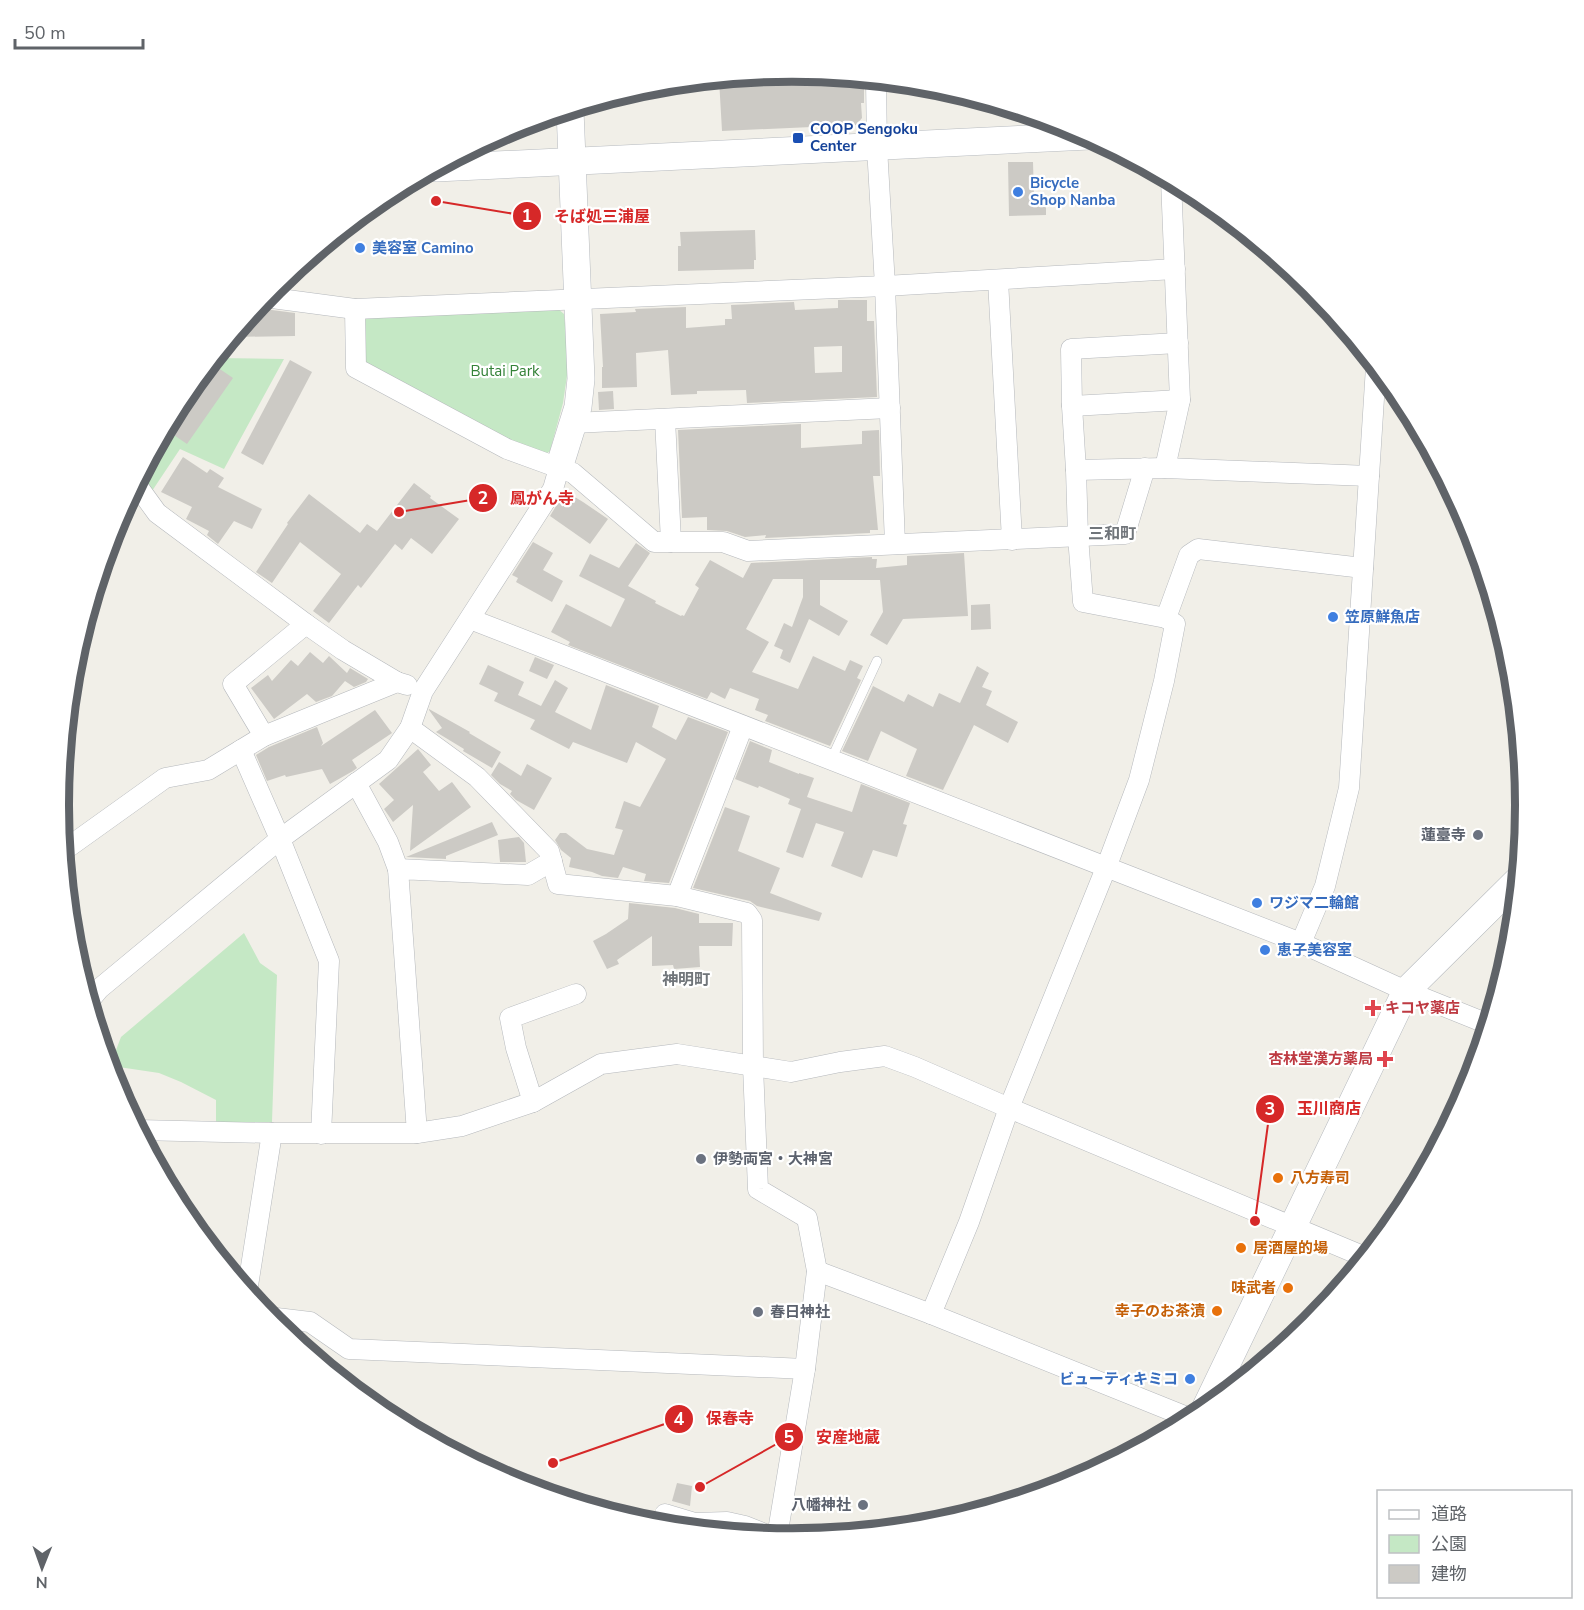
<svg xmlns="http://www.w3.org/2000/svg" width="1584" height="1610" font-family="'Nunito Sans','Noto Sans JP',sans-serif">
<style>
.green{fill:#c5e8c5}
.building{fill:#cccac5;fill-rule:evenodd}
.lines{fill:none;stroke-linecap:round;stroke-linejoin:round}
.lane-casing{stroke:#b5b8bc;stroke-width:10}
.street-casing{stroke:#b5b8bc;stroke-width:21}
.secondary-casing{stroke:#b6babf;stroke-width:28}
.lane{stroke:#fff;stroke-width:9}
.street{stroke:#fff;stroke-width:20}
.secondary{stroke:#fff;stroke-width:27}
.transit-dot{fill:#1a4fb4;stroke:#fff;stroke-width:2}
.shop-dot{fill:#3f7fe0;stroke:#fff;stroke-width:2}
.worship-dot{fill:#6b7280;stroke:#fff;stroke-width:2}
.health-dot{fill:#e0444e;stroke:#fff;stroke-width:2}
.food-dot{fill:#e8710a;stroke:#fff;stroke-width:2}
.labels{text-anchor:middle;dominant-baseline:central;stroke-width:4.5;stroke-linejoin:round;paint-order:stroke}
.transit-label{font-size:15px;font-weight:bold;fill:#164399;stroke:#fff;text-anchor:start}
.shop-label{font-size:15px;font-weight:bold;fill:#366cbe;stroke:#fff;text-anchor:start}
.park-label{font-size:15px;fill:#348238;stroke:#fff}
.worship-label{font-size:15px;font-weight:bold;fill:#5b616d;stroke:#fff;text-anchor:end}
.health-label{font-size:15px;font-weight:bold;fill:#be3a42;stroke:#fff;text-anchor:start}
.food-label{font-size:15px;font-weight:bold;fill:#c56008;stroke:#fff;text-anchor:start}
.neighbourhood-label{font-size:16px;font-weight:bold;fill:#70757a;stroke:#fff}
.rim{fill:none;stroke:#5f6368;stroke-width:8}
.leader{fill:none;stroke:#d62828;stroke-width:2}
.callout-dot{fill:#d62828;stroke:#fff;stroke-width:2}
.mark-label{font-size:18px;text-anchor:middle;font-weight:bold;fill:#fff}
.callout-label{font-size:16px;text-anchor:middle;font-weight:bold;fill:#d62828;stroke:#fff;stroke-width:4.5;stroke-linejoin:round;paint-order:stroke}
</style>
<rect width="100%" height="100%" fill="#f1efe8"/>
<g class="green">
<path d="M557 308 564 314 569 362 563 403 550 451 543 456 509 445 365 365 363 321 370 315Z"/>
<path d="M215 358 284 359 224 469 180 449 152 491 140 476 182 397Z"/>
<path d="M244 933 260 963 277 975 272 1122H216V1100L181 1082 159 1073 112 1066 113 1058 121 1037Z"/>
</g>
<g class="building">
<path d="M792 72 864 79V103H861L862 118 856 125 722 131 719 79Z"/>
<path d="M1008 162H1033L1034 198 1046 197V215L1009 216Z"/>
<path d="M755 230 756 260H754V269L678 271V246H681L680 232Z"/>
<path d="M838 300H867V321H874L877 397 747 403 746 390 697 391V394L671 395 668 350 636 353 637 387 602 388V367H603L600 314 636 312 635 309 686 307V328L725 325V319H732L731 305 794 302 795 310 838 308ZM842 346V372L815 373 814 347Z"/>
<path d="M254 310H272L295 313V336L232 337Z"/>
<path d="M290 360 312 372 263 465 241 453Z"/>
<path d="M211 363 233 378 187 444 165 429 182 397Z"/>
<path d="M613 391 614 409 599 410 598 392Z"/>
<path d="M801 424V448L862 444V431L879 430 880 476H873L878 530H870V533L765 538 766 535 745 537 727 531 707 530V517L682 518 678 430Z"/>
<path d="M183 457 207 473 210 469 224 478 218 487 262 509 252 529 234 521 218 544 207 535 209 531 186 519 192 507 161 492Z"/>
<path d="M414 483 431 496 430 498 459 519 432 554 411 538 402 550 395 544 361 588 358 585 329 623 313 611 341 574 300 542 272 583 256 572 288 524 287 523 309 494 360 533 367 524 377 531Z"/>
<path d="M565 491 583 502 608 519 590 544 550 516Z"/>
<path d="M533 542 553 553 543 570 563 581 552 602 516 582 518 578 512 575Z"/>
<path d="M636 543 650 553 628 586 656 601 655 603 681 616 682 615 684 616 699 588 695 585 710 560 743 578 751 563 872 557V559H877L876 568 907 565V556L964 553 968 616 903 619 887 645 870 635 883 612 880 580H820V605L848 621 839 636 809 619 790 663 780 658 783 650 774 646 784 623 792 627 803 597V579H773L746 629 769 642 752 672 798 689 813 656 845 671 850 660 863 666 857 678 861 680 830 746 765 721 768 715 755 710 759 699 730 688 725 699 711 692 707 699 568 645 570 642 551 632 566 604 611 627 625 599 579 576 590 554 619 568Z"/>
<path d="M990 604 991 629 971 630V605Z"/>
<path d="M310 652 323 663 329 656 347 673 350 668 368 679 366 682 354 687 345 681 332 696 316 702 307 694 274 719 251 688 268 675 272 681 291 660 298 666Z"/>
<path d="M535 657 554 665 547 679 529 671Z"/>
<path d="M488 665 524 682 518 695 541 706 555 680 568 688 555 712 591 730 606 685 659 706 652 727 676 740 688 717 728 732 669 883 644 881 646 874 623 867 618 878 602 876 592 872 569 867 571 858 561 850 555 840 560 833H566L587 849 614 855 623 830 615 828 624 801 640 807 666 759 636 742 627 763 573 742 569 749 530 729 535 720 494 701 498 693 479 684Z"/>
<path d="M977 666 989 673 982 687 992 691 986 705 1018 722 1008 743 974 725 943 790 906 776 917 749 881 731 868 761 842 751 873 686 904 702 908 694 933 707 939 693 960 703Z"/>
<path d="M429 709 470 732 469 733 501 752 492 768 463 751 464 749 436 732 442 728 429 710Z"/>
<path d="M375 710 392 733 352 760 357 768 353 771 330 784 322 769 286 777 285 775 267 781 256 755 269 747 317 727 323 743 321 746Z"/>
<path d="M750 741 772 750 769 762 799 774V773L814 778 807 797 852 812 861 784 910 803 903 824 907 825 897 857 873 850 862 878 831 866 844 832 816 823 803 858 786 852 801 809 788 804 790 799 759 786 758 788 735 779Z"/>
<path d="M418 749 431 765 423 772 439 791 452 782 471 807 410 851 413 805 393 822 384 809 394 800 379 784Z"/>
<path d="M499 762 521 776 527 764 552 778 534 810 516 800 510 794 512 791 500 784 491 775Z"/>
<path d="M725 807 750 816 738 851 780 868 770 893 822 913 819 921 757 906 750 901 693 888Z"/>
<path d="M492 822 498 835 446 856V859L406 857Z"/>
<path d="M519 837 524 843 526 862H500L498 840Z"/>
<path d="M629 903 675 908 699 914V923H733L732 946H699L700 967 674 969 673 965 652 966V936L617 960 619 964 607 969 593 941 606 934 628 919Z"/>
<path d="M677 1483 692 1486 690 1506 672 1501Z"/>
</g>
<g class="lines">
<defs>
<path id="lane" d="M831 760 877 661"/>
<g id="street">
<path d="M876 80 877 147 885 286 895 544"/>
<path d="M998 280 1012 540"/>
<path d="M263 299 272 298 355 309 885 286 1175 269"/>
<path d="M355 309 356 368 507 449 573 473 654 542H723L748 551 1125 534 1145 468"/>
<path d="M1072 406 1180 400"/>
<path d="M665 419 671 542"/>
<path d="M573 423 890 408"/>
<path d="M1165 468 1180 400 1171 180"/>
<path d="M1076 470 1165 468 1369 476"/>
<path d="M136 484 157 513 306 624 343 650 397 682 407 685"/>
<path d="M1166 618 1189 555 1198 549 1363 568"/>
<path d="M470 619 1301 943 1406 991 1488 1024"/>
<path d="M410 728 477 777 549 851 558 884 677 896 747 913 752 920 753 1066 758 1189 807 1218 817 1271 805 1369 777 1537"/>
<path d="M264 736 233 684 306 624"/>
<path d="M241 750 280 839 329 961 321 1134"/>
<path d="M356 783 388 842 398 869"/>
<path d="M63 851 165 778 208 770 264 736 397 682"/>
<path d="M677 896 743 726"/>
<path d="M1301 943 1325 886 1349 788 1376 367"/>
<path d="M89 1001 99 989 280 839 388 760 410 728 423 691 553 489 559 468"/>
<path d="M533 1102 516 1048 510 1018 576 994"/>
<path d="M138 1130 272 1133H417L462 1126 533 1102 601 1064 677 1054 791 1072 840 1062 885 1056 915 1067 1009 1108 1365 1257"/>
<path d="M417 1133 398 869 528 875 552 861"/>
<path d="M817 1271 931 1314 1192 1419"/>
<path d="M247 1292 272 1133"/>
<path d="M931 1314 969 1222 1009 1108 1106 868 1139 780 1164 681 1175 624 1166 618 1083 602 1078 536 1076 470 1072 406 1071 349 1178 343"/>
<path d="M268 1317 310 1322 349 1349 805 1369"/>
<path d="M663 1526 665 1514 695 1523 727 1522 745 1526 770 1536"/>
</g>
<g id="secondary">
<path d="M436 168 1089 136"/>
<path d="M559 468 578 407 581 379 570 110"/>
<path d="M1204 1411 1406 991 1518 880"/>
</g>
</defs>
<use href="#lane" class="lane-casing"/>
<use href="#street" class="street-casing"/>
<use href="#secondary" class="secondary-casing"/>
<use href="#lane" class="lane"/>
<use href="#street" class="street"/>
<use href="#secondary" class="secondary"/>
</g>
<rect class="transit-dot" x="792" y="132" width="12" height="12" rx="3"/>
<g class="shop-dot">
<circle cx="1018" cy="192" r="6"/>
<circle cx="360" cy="248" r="6"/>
<circle cx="1333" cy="617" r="6"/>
<circle cx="1257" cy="903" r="6"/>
<circle cx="1265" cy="950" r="6"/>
<circle cx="1190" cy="1379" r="6"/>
</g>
<g class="worship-dot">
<circle cx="1478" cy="835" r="6"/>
<circle cx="701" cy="1159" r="6"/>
<circle cx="758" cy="1312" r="6"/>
<circle cx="863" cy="1505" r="6"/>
</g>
<g class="health-dot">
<path d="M1370 999h6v6h6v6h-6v6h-6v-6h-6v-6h6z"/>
<path d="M1382 1050h6v6h6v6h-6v6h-6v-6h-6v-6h6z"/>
</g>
<g class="food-dot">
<circle cx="1278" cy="1178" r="6"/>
<circle cx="1241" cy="1248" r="6"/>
<circle cx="1288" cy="1288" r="6"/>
<circle cx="1217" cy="1311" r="6"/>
</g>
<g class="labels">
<g class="transit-label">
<text x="810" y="129">COOP Sengoku<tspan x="810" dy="17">Center</tspan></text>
</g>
<g class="shop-label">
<text x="1030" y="183">Bicycle<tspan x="1030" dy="17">Shop Nanba</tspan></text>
<text x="372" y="248">美容室 Camino</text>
<text x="1345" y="617">笠原鮮魚店</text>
<text x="1269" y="903">ワジマ二輪館</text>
<text x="1277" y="950">恵子美容室</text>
<text x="1178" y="1379" text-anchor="end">ビューティキミコ</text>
</g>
<g class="park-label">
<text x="505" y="371">Butai Park</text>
</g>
<g class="worship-label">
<text x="1466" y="835">蓮臺寺</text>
<text x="713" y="1159" text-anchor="start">伊勢両宮・大神宮</text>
<text x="770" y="1312" text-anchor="start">春日神社</text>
<text x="851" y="1505">八幡神社</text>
</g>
<g class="health-label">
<text x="1385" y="1008">キコヤ薬店</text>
<text x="1373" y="1059" text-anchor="end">杏林堂漢方薬局</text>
</g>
<g class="food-label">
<text x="1290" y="1178">八方寿司</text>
<text x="1253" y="1248">居酒屋的場</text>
<text x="1276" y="1288" text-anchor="end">味武者</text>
<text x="1205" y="1311" text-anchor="end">幸子のお茶漬</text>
</g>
<g class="neighbourhood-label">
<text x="1112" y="534">三和町</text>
<text x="686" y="980">神明町</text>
</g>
</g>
<path d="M0 0H1584V1610H0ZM69 805a723 723 0 1 1 1446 0a723 723 0 1 1-1446 0Z" fill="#fff" fill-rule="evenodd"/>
<path class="rim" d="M69 805a723 723 0 1 1 1446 0a723 723 0 1 1-1446 0Z"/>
<path class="leader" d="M436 201L527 216M399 512L483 498M1255 1221L1270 1109M553 1463L679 1419M700 1487L789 1437"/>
<g class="callout-dot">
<circle cx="436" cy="201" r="6"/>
<circle cx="399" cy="512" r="6"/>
<circle cx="1255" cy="1221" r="6"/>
<circle cx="553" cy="1463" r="6"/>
<circle cx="700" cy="1487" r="6"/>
<circle cx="527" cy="216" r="15"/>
<circle cx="483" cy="498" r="15"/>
<circle cx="1270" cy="1109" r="15"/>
<circle cx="679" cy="1419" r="15"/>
<circle cx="789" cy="1437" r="15"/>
</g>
<g class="mark-label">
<text x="527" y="222">1</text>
<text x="483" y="504">2</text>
<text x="1270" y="1115">3</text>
<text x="679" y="1425">4</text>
<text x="789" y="1443">5</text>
</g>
<g class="callout-label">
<text x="602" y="222">そば処三浦屋</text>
<text x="542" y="504">鳳がん寺</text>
<text x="1329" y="1114">玉川商店</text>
<text x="730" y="1424">保春寺</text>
<text x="848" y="1443">安産地蔵</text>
</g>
<rect x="1377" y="1490" width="195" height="108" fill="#ffffff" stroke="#bfc1c3" stroke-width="1.5"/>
<rect x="1389" y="1510" width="30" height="9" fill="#ffffff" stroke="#bfc1c3" stroke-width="1.5"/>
<text x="1431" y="1520" font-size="18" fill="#5f6368">道路</text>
<rect x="1389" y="1535" width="30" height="18" fill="#c5e8c5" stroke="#bfc1c3" stroke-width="1.5"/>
<text x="1431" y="1550" font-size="18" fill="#5f6368">公園</text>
<rect x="1389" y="1565" width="30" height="18" fill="#cccac5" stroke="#bfc1c3" stroke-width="1.5"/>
<text x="1431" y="1580" font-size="18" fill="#5f6368">建物</text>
<g transform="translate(42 1568) rotate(181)" stroke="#ffffff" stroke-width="4.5" paint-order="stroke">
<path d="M0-4.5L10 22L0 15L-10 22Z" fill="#5f6368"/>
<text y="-9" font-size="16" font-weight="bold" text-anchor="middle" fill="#5f6368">N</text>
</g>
<path d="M15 39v9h128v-9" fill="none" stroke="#5f6368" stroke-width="3"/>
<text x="24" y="39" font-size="18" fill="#5f6368" stroke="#ffffff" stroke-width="4.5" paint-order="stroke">50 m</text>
</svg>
